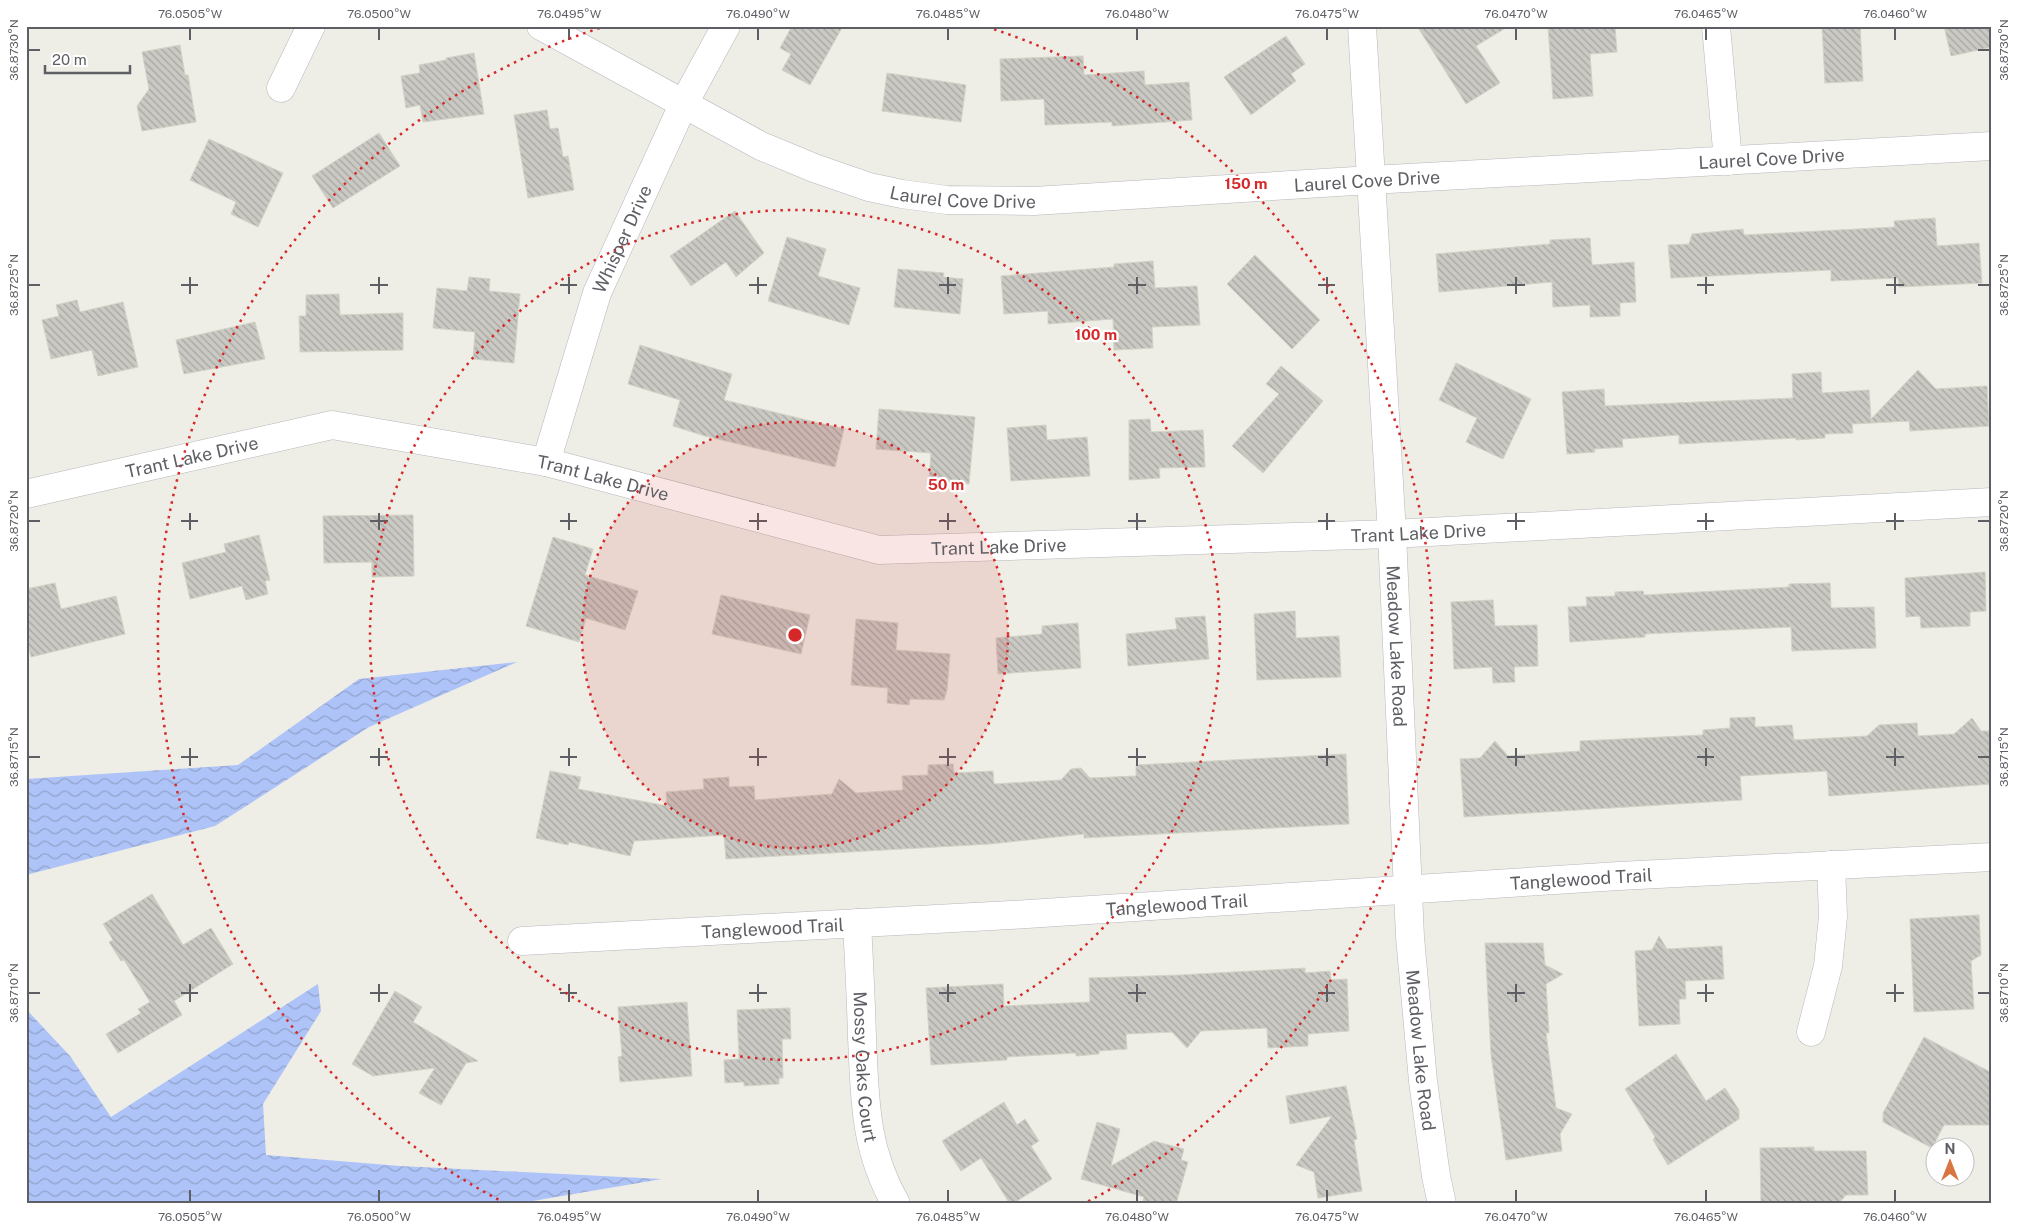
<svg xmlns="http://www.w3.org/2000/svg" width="2018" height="1230" font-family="'Public Sans',sans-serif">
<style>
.water{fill:url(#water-waves)}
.building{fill:url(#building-back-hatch);stroke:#d3d2c5}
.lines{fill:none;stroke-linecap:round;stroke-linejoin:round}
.minor-casing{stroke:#b6b7bb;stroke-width:29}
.minor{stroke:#fff;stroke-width:28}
.ticks{fill:none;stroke:#5e5f65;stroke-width:2}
.ring{fill:none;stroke:#d62828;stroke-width:2.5;stroke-dasharray:2.5 5}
.labels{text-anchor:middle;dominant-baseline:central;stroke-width:4.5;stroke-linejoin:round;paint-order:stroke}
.street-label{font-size:18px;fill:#5e5f65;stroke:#fff}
.centre{fill:#d62828;stroke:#fff;stroke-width:2.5}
.ring-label{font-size:15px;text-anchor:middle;font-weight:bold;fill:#d62828;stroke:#fff;stroke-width:4.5;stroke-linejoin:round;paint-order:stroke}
.neatline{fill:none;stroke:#5e5f65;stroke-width:2}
.ticks-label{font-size:12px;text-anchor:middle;fill:#5e5f65}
</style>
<defs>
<pattern id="water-waves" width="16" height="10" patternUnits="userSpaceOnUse" patternTransform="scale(1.25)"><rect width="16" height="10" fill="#aec3f7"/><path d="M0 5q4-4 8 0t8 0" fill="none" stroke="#91a2cc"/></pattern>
<pattern id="building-back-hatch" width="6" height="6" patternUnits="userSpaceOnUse" patternTransform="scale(1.25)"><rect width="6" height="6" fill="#cac9c3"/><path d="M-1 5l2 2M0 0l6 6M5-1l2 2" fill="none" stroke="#a7a6a2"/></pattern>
</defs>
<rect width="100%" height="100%" fill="#eeeee6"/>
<g class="water">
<path d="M517 662 369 727 215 826 26 875V779L238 765 359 679Z"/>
<path d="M318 984 321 1011 263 1104 266 1155 400 1166 662 1179 515 1204H26V1009L70 1056 111 1117Z"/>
</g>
<g class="building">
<path d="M792 26H843L810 85 782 70 791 54 780 48Z"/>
<path d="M1417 26H1509L1476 46 1500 83 1466 104Z"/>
<path d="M1548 26H1615L1617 52 1590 54 1593 96 1553 99Z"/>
<path d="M1822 26H1860L1863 81 1825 83Z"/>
<path d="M1944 26H1992V47L1951 56Z"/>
<path d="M1286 36 1305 64 1291 74 1296 81 1251 115 1224 77Z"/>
<path d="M180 45 185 75H188L196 122 142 131 137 106 149 89 142 52Z"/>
<path d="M474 53 484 114 423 122 420 105 406 108 401 76 420 73 419 65 446 60V58Z"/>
<path d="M1083 56 1084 75 1144 71 1145 85 1189 82 1192 120 1112 126V122L1045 125 1044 99 1001 101 1000 59Z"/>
<path d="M887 73 966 85 961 122 882 111Z"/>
<path d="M547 110 550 129 558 128 563 157 568 156 574 190 528 198 514 115Z"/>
<path d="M379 133 400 166 333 208 312 176Z"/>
<path d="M209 139 283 173 258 227 231 214 236 202 190 180Z"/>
<path d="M735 211 764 253 736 277 726 262 691 286 670 256Z"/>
<path d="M1935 218 1937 246 1979 243 1982 283 1899 287 1898 278 1831 281V270L1671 278 1668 245 1689 244 1692 234 1743 229 1744 235 1895 227 1894 221Z"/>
<path d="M787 237 826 249 818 276 860 288 849 325 768 301Z"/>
<path d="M1590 238 1592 265 1634 262 1636 302 1620 303V316L1590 317V305L1553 307 1552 282 1439 292 1436 254 1550 244V240Z"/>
<path d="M1255 255 1320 320 1292 349 1227 284Z"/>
<path d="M1153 261 1155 288 1197 286 1200 325 1152 327 1153 348 1114 350 1113 319 1048 324V311L1004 314 1001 276 1114 267V264Z"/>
<path d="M898 269 944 273 943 277 963 279 960 314 894 307Z"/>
<path d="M469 277 490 279 489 291 520 294 514 363 473 359 475 332 433 328 437 288 467 291Z"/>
<path d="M339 294 340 315 403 313V350L300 352 299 316H306V295Z"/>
<path d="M77 300 80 312 123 302 138 367 98 376 92 350 51 359 42 320 59 316 56 305Z"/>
<path d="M255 322 265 359 184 374 176 340Z"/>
<path d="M640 345 732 374 724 400 844 429 835 467 705 436 673 426 680 400 628 384Z"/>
<path d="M1456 363 1531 399 1503 459 1466 442 1477 418 1439 400Z"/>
<path d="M1281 366 1323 401 1263 473 1232 446 1279 394 1266 384Z"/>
<path d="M1918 370 1936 389 1987 386 1989 426 1910 431 1909 421 1852 424 1853 433 1825 434V438L1796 440V438L1679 444V435L1622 439 1623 447 1594 449 1595 452 1567 454 1562 392 1604 389 1605 406 1793 398 1792 374 1821 372 1822 393 1869 390 1871 419Z"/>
<path d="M879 409 975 417 969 484 929 481 931 453 876 449Z"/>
<path d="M1150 419 1151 432 1203 430 1205 467 1159 468 1160 478 1129 480V420Z"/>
<path d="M1046 425 1047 440 1087 437 1090 476 1011 481 1007 428Z"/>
<path d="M413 515 414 576 372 577V562L324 563 323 516Z"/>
<path d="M259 535 270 580 265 581 268 594 246 600 242 586 190 599 182 563 226 552 224 544Z"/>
<path d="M553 537 593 549 585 575 638 591 625 630 586 618 579 642 526 626Z"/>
<path d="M1985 572 1986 611 1970 612V626L1921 628 1920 616 1906 617 1905 578Z"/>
<path d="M55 583 61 609 116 596 125 634 31 657 26 636V589Z"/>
<path d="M1830 583 1831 608 1874 607 1876 648 1792 651 1791 627 1645 634V637L1570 642 1568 607 1587 606 1586 597 1615 596V592L1643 591 1644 595 1789 587V584Z"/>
<path d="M721 595 810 615 801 654 712 634Z"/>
<path d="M1493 600 1495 626 1537 625 1538 666 1514 667 1515 682 1493 683 1492 667 1454 669 1451 602Z"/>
<path d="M1295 611 1296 638 1339 636 1341 677 1257 680 1254 614Z"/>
<path d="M1205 616 1209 659 1128 666 1126 634 1177 629 1175 618Z"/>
<path d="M856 619 898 623 896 650 950 654 947 690 944 700 910 699 909 705 887 703 888 688 851 685Z"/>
<path d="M1078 623 1081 668 998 674 996 638 1042 634V626Z"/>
<path d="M1755 717V727L1792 725 1794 740 1867 736 1879 725 1917 723 1918 736 1954 734 1972 718 1981 731H1992V784L1829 796 1827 771 1740 776 1742 800 1464 817 1460 759 1480 758 1495 741 1508 756 1580 751V741L1703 735V730L1730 728V718Z"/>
<path d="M1346 754 1349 824 1084 838V834L990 844 726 859 724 835 634 841 630 856 569 842 568 845 536 838 550 771 581 777 578 789 667 806 666 792 704 789 703 779 729 777V787L754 786 755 800 832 794 839 779 856 793 903 790 902 776 928 775V765L953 764 954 773 993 771 994 784 1061 780 1071 769 1081 768 1090 778 1136 776V765Z"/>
<path d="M152 894 183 945 211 928 233 964 174 1001 182 1015 118 1053 106 1034 141 1013 138 1009 150 1002 124 960 121 961 109 942 113 940 103 924Z"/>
<path d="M1979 915 1981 955 1971 961 1974 1009 1914 1012 1910 919Z"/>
<path d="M1659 936 1667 949 1722 946 1724 979 1685 981 1686 999H1679L1680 1024 1639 1026 1635 951 1652 950Z"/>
<path d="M1485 943H1543L1545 965 1563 974 1546 984 1549 1033H1546L1556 1108 1572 1114 1560 1134 1562 1151 1506 1160 1491 1055Z"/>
<path d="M1305 968V973L1330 971 1331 980 1347 979 1349 1031 1308 1034V1046L1268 1048 1267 1028 1201 1031 1187 1048 1172 1032 1126 1034 1127 1049 1099 1051V1054L1076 1056V1053L1007 1057V1060L931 1065 926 988 1003 984 1004 1006 1090 1002 1089 978 1180 975Z"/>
<path d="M395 991 422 1007 413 1022 478 1061 466 1063 441 1105 419 1093 435 1068 373 1076 352 1064Z"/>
<path d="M687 1002 692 1076 620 1082 618 1057 622 1056 618 1007Z"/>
<path d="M790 1008 791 1039H782L783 1078H779V1084L744 1086V1082L725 1083 724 1060 739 1059 737 1010Z"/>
<path d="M1924 1037 1992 1073V1125H1944L1932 1148 1883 1122V1113Z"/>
<path d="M1676 1054 1706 1101 1725 1088 1739 1110V1119L1668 1165 1653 1140 1655 1137 1625 1089Z"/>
<path d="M1346 1086 1357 1139 1354 1140 1362 1191 1318 1198 1314 1172 1296 1165 1332 1116 1290 1124 1286 1096Z"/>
<path d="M1004 1102 1017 1125 1025 1119 1039 1141 1031 1146 1052 1179 1012 1204H1010L981 1158 961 1171 942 1141Z"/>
<path d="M1097 1122 1120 1129 1111 1166 1154 1141 1184 1149 1181 1160 1188 1162 1176 1204H1142L1144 1197 1081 1179Z"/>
<path d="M1814 1147V1151H1866L1868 1195H1846L1838 1204H1761L1760 1148Z"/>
</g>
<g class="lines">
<defs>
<g id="minor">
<path id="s1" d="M541 26 761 146 814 168 869 187 902 194 947 200 1034 201 1371 180 1992 146"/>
<path id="s2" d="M1362 26 1392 534 1410 937 1423 1081 1436 1176 1442 1204"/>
<path d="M1716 26 1728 161"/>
<path d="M281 88 311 26"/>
<path id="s3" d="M546 462 597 293 683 105 726 26"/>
<path id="s4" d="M26 494 332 425 546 462 879 550 1392 534 1992 502"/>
<path id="s5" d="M857 923C859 961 861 999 862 1037 865 1099 864 1148 896 1204"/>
<path id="s6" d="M522 941 1011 915 1619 876 1992 857"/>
<path d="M1811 1032 1828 966 1833 916 1831 865"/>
</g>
</defs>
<use href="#minor" class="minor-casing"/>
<use href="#minor" class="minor"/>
</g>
<path class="ticks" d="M190 28V40M379 28V40M569 28V40M758 28V40M948 28V40M1137 28V40M1327 28V40M1516 28V40M1706 28V40M1895 28V40M28 50H40M1978 50H1990M190 277V294M379 277V294M569 277V294M758 277V294M948 277V294M1137 277V294M1327 277V294M1516 277V294M1706 277V294M1895 277V294M28 285H40M181 285H198M370 285H388M560 285H577M749 285H767M939 285H956M1128 285H1146M1318 285H1335M1507 285H1525M1697 285H1714M1886 285H1904M1978 285H1990M190 513V530M379 513V530M569 513V530M758 513V530M948 513V530M1137 513V530M1327 513V530M1516 513V530M1706 513V530M1895 513V530M28 521H40M181 521H198M370 521H388M560 521H577M749 521H767M939 521H956M1128 521H1146M1318 521H1335M1507 521H1525M1697 521H1714M1886 521H1904M1978 521H1990M190 748V766M379 748V766M569 748V766M758 748V766M948 748V766M1137 748V766M1327 748V766M1516 748V766M1706 748V766M1895 748V766M28 757H40M181 757H198M370 757H388M560 757H577M749 757H767M939 757H956M1128 757H1146M1318 757H1335M1507 757H1525M1697 757H1714M1886 757H1904M1978 757H1990M190 984V1002M379 984V1002M569 984V1002M758 984V1002M948 984V1002M1137 984V1002M1327 984V1002M1516 984V1002M1706 984V1002M1895 984V1002M28 993H40M181 993H198M370 993H388M560 993H577M749 993H767M939 993H956M1128 993H1146M1318 993H1335M1507 993H1525M1697 993H1714M1886 993H1904M1978 993H1990M190 1190V1202M379 1190V1202M569 1190V1202M758 1190V1202M948 1190V1202M1137 1190V1202M1327 1190V1202M1516 1190V1202M1706 1190V1202M1895 1190V1202"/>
<circle cx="795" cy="635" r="213" fill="#d62828" fill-opacity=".12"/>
<g class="ring">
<circle cx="795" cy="635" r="213"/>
<circle cx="795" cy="635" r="425"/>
<path d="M505 1203A638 638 0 0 1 603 27M987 27A638 638 0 0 1 1085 1203"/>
</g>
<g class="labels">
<g class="street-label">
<text stroke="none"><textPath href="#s1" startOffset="1271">Laurel Cove Drive</textPath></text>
<text stroke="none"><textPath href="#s1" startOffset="866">Laurel Cove Drive</textPath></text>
<text stroke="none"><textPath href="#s1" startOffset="461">Laurel Cove Drive</textPath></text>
<text stroke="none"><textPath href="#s3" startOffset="236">Whisper Drive</textPath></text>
<text stroke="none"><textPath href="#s4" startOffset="170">Trant Lake Drive</textPath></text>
<text stroke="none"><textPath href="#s4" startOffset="590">Trant Lake Drive</textPath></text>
<text stroke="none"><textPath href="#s4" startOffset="1415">Trant Lake Drive</textPath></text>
<text stroke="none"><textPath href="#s4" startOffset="995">Trant Lake Drive</textPath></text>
<text stroke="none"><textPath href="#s2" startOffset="621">Meadow Lake Road</textPath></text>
<text stroke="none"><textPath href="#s6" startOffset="1061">Tanglewood Trail</textPath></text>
<text stroke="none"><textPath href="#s6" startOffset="656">Tanglewood Trail</textPath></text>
<text stroke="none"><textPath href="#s6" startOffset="251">Tanglewood Trail</textPath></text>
<text stroke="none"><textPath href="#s2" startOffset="1026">Meadow Lake Road</textPath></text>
<text stroke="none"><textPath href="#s5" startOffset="144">Mossy Oaks Court</textPath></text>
</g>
</g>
<circle cx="795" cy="635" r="8" class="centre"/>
<g class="ring-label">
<text x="1246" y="189">150 m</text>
<text x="1096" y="340">100 m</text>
<text x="946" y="490">50 m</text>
</g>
<rect width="2018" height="1230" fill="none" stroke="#ffffff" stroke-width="55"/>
<g transform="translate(1950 1162)"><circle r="24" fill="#ffffff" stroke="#bfbfc1"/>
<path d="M0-4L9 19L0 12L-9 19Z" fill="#d87642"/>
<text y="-8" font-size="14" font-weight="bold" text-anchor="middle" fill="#5e5f65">N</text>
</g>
<path d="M45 65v8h85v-8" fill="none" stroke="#5e5f65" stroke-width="2.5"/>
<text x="52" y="65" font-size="15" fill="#5e5f65" stroke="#ffffff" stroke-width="4" paint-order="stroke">20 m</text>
<rect x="28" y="28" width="1962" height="1174" class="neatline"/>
<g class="ticks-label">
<text x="190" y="18">76.0505°W</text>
<text x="379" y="18">76.0500°W</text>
<text x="569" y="18">76.0495°W</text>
<text x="758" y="18">76.0490°W</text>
<text x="948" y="18">76.0485°W</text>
<text x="1137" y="18">76.0480°W</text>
<text x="1327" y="18">76.0475°W</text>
<text x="1516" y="18">76.0470°W</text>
<text x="1706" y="18">76.0465°W</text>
<text x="1895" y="18">76.0460°W</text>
<text transform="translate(14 50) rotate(-90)" y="4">36.8730°N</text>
<text transform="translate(2004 50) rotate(-90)" y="4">36.8730°N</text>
<text transform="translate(14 285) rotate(-90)" y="4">36.8725°N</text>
<text transform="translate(2004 285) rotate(-90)" y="4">36.8725°N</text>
<text transform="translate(14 521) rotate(-90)" y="4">36.8720°N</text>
<text transform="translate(2004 521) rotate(-90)" y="4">36.8720°N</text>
<text transform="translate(14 757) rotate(-90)" y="4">36.8715°N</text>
<text transform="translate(2004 757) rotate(-90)" y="4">36.8715°N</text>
<text transform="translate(14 993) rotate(-90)" y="4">36.8710°N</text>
<text transform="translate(2004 993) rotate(-90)" y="4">36.8710°N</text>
<text x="190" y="1221">76.0505°W</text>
<text x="379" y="1221">76.0500°W</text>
<text x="569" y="1221">76.0495°W</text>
<text x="758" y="1221">76.0490°W</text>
<text x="948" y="1221">76.0485°W</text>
<text x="1137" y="1221">76.0480°W</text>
<text x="1327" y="1221">76.0475°W</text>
<text x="1516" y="1221">76.0470°W</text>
<text x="1706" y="1221">76.0465°W</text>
<text x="1895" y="1221">76.0460°W</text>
</g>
</svg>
